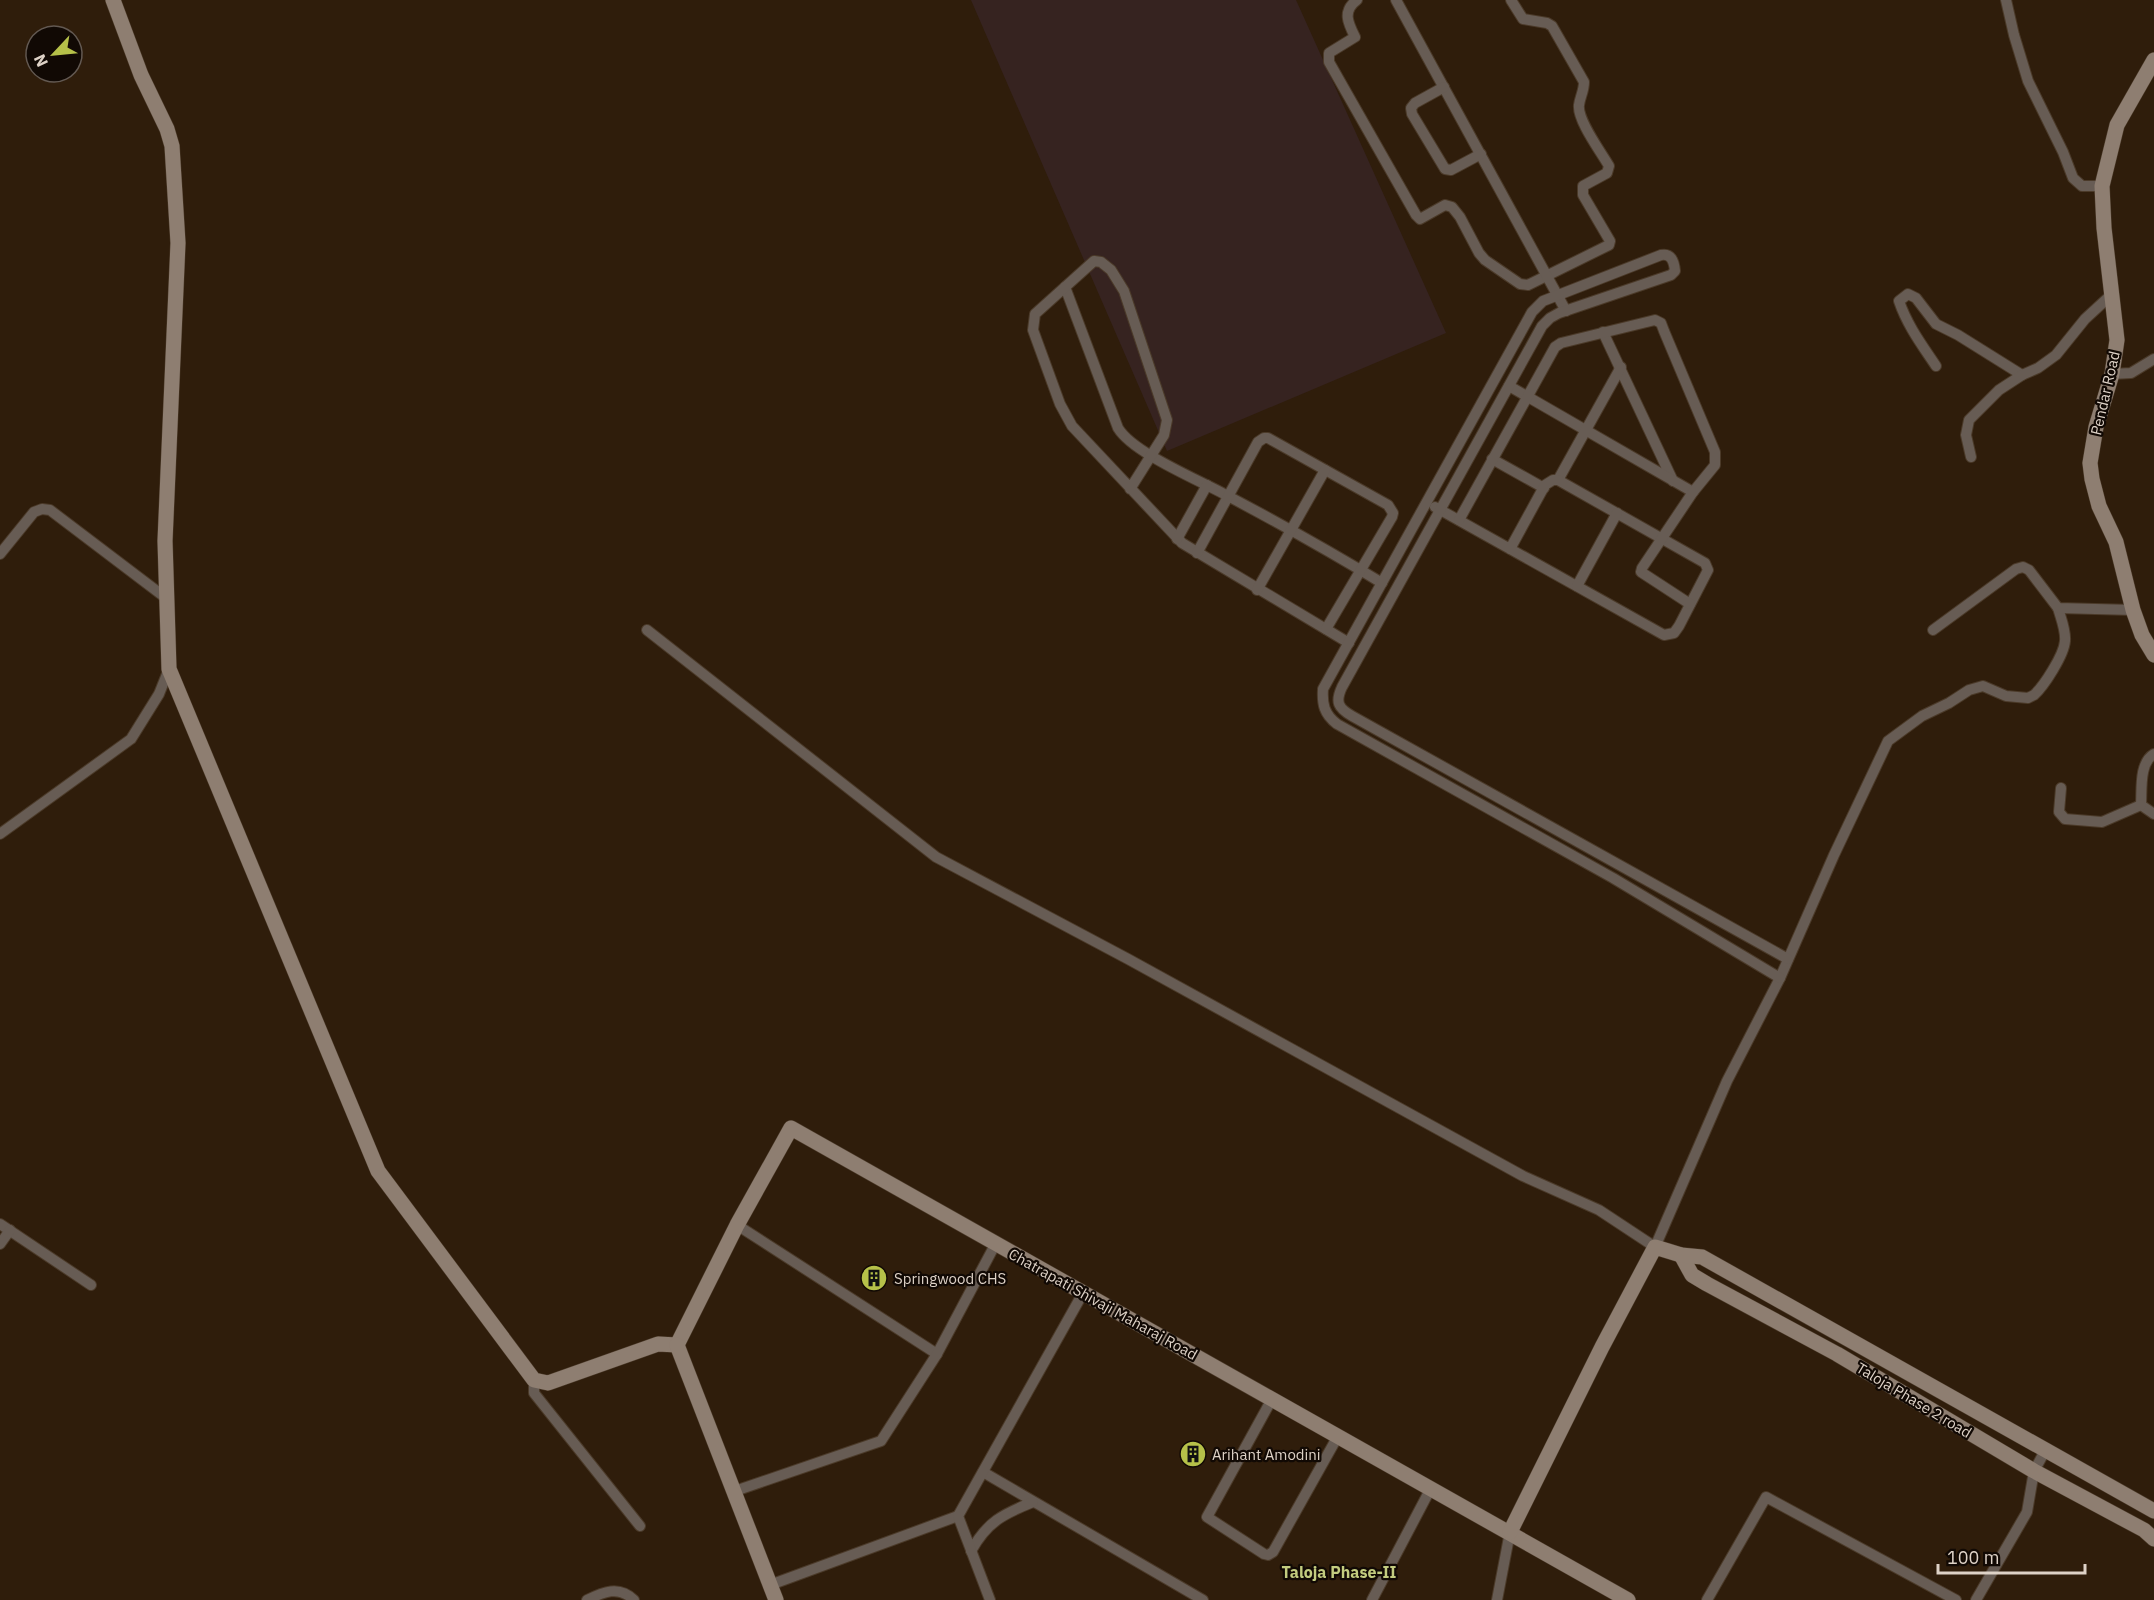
<svg xmlns="http://www.w3.org/2000/svg" width="2154" height="1600" font-family="'IBM Plex Sans',sans-serif">
<style>
.industrial{fill:#362320}
.lines{fill:none;stroke-linecap:round;stroke-linejoin:round}
.street-casing{stroke:#4b3a29;stroke-width:12}
.secondary-casing{stroke:#4b3a29;stroke-width:16}
.street{stroke:#675c54;stroke-width:10}
.secondary{stroke:#8e7e71;stroke-width:15}
.labels{text-anchor:middle;dominant-baseline:central;stroke-width:4.5;stroke-linejoin:round;paint-order:stroke}
.street-label{font-size:15px;fill:#ded2c7;stroke:#110904}
.poi-label{font-size:15px;fill:#ded2c7;stroke:#110904;text-anchor:start}
.neighbourhood-label{font-size:16px;font-weight:bold;fill:#c3cc7f;stroke:#110904}
</style>
<rect width="100%" height="100%" fill="#2f1d0b"/>
<path class="industrial" d="M971 0H1296L1446 333 1167 451Z"/>
<g class="lines">
<defs>
<g id="street">
<path d="M1357 0C1342 11 1348 23 1355 37L1329 53V62L1416 215 1420 219 1445 205 1452 207 1460 217 1479 253 1485 260 1520 284 1528 285 1609 245 1610 241 1583 195V186L1607 173 1609 166C1601 152 1577 120 1579 105 1580 97 1584 91 1584 82L1552 26 1547 23 1523 19 1511 0"/>
<path d="M1396 0 1566 311"/>
<path d="M2006 0 2014 35 2028 81 2063 152 2073 178 2082 186H2102"/>
<path d="M1444 87 1415 103 1411 108 1412 114 1445 169 1451 170 1481 154"/>
<path d="M1065 287 1118 428C1133 453 1199 480 1226 495 1279 523 1331 552 1382 583"/>
<path d="M1603 332 1673 481"/>
<path d="M1936 366C1922 345 1907 325 1899 301L1908 294 1916 298 1936 324 1958 335 2022 375"/>
<path d="M2112 374 2131 373 2154 359"/>
<path d="M1509 386 1693 492"/>
<path d="M1971 457 1966 435 1969 420 1999 390 2022 375 2038 368 2056 355 2085 319 2110 296"/>
<path d="M1492 459 1544 488"/>
<path d="M1558 480 1621 367"/>
<path d="M1130 489 1164 435 1167 420 1124 291 1111 270 1101 262 1094 261 1035 314 1033 330 1060 404 1072 426 1182 543 1349 643"/>
<path d="M1435 507 1664 635 1674 633 1679 626 1708 570 1705 563 1558 480H1553L1545 485 1510 549"/>
<path d="M1459 520 1555 347 1561 343 1655 320 1661 323 1664 331 1715 452V465L1693 492 1642 568 1641 572 1690 604"/>
<path d="M1177 539 1207 485"/>
<path d="M1197 553 1258 442 1264 438H1268L1388 505 1393 513 1392 517 1326 629"/>
<path d="M0 554 34 512 42 509 50 510 166 598"/>
<path d="M1577 586 1617 513"/>
<path d="M1257 590 1325 470"/>
<path d="M647 630 936 857 1128 959 1523 1176 1599 1210 1655 1247 1727 1081 1780 978 1834 855 1888 741 1922 716 1949 703 1969 690 1983 686 2006 696 2028 698 2034 695C2044 686 2064 655 2065 641 2066 630 2061 619 2058 608"/>
<path d="M1933 630 2016 569 2023 567 2029 570 2058 608 2133 610"/>
<path d="M2154 754C2139 763 2142 789 2141 805L2154 814"/>
<path d="M2061 788 2059 812 2065 819 2102 822 2141 805"/>
<path d="M0 834 131 739 159 694 169 669"/>
<path d="M1780 978 1613 878 1337 724C1324 714 1322 704 1323 689L1532 312 1543 301 1661 255C1671 253 1674 261 1675 271L1671 275 1559 313 1550 318 1542 326 1342 687C1335 702 1338 708 1352 716L1788 959"/>
<path d="M0 1224 91 1285"/>
<path d="M737 1225 937 1354"/>
<path d="M0 1244 10 1230"/>
<path d="M534 1380V1393L640 1526"/>
<path d="M1272 1399 1207 1517 1264 1554 1268 1555 1273 1552 1338 1436"/>
<path d="M983 1472 1203 1600"/>
<path d="M735 1491 881 1441 937 1354 996 1243"/>
<path d="M971 1551C987 1522 1003 1514 1033 1502"/>
<path d="M770 1585 958 1516"/>
<path d="M587 1600C603 1592 619 1585 634 1600"/>
<path d="M990 1600 958 1516 1083 1293"/>
<path d="M1372 1600 1431 1488"/>
<path d="M1497 1600 1510 1532"/>
<path d="M1707 1600 1766 1497 1956 1600"/>
<path d="M1976 1600 2027 1512 2034 1471 2045 1451"/>
</g>
<g id="secondary">
<path d="M113 0 141 75 167 129 172 146 178 243 165 541 169 669 378 1171 534 1380 548 1383 658 1344 677 1345"/>
<path d="M2154 60 2117 125 2102 186 2104 228 2117 340 2112 374 2096 427 2090 463 2092 479 2099 506 2116 542 2133 610 2142 635 2154 655"/>
<path d="M1681 1255 1692 1275 1707 1284 1837 1354 2034 1471 2144 1530 2154 1539"/>
<path d="M677 1345 737 1225 791 1128 1628 1600"/>
<path d="M677 1345 776 1600"/>
<path d="M1510 1532 1602 1347 1655 1247 1681 1255 1702 1257 2154 1511"/>
</g>
</defs>
<use href="#street" class="street-casing"/>
<use href="#secondary" class="secondary-casing"/>
<use href="#street" class="street"/>
<use href="#secondary" class="secondary"/>
</g>
<defs>
<symbol id="building-disc" viewBox="-11 -11 22 22"><circle r="9.5" fill="#b6c149" stroke="#110904"/><path d="M-4-6H4V6H1V3H-1V6H-4ZM-2.5-4.3h1.7v1.8h-1.7ZM.8-4.3h1.7v1.8H.8ZM-2.5-1h1.7V.8h-1.7ZM.8-1h1.7V.8H.8Z" fill="#111"/></symbol>
</defs>
<g fill-rule="evenodd">
<use href="#building-disc" x="859" y="1263" width="30" height="30"/>
<use href="#building-disc" x="1178" y="1439" width="30" height="30"/>
</g>
<g class="labels">
<g class="street-label">
<text transform="translate(2105 393) rotate(-77)">Pendar Road</text>
<text transform="translate(1103 1304) rotate(29)">Chatrapati Shivaji Maharaj Road</text>
<text transform="translate(1914 1400) rotate(31)">Taloja Phase 2 road</text>
</g>
<g class="poi-label">
<text x="894" y="1278">Springwood CHS</text>
<text x="1212" y="1454">Arihant Amodini</text>
</g>
<g class="neighbourhood-label">
<text x="1339" y="1572">Taloja Phase-II</text>
</g>
</g>
<g transform="translate(54 54) rotate(244)"><circle r="28" fill="#110904" stroke="#635952" stroke-width="1.5"/>
<path d="M0-4.5L10 22L0 15L-10 22Z" fill="#b6c149"/>
<text y="-9" font-size="16" font-weight="bold" text-anchor="middle" fill="#ded2c7">N</text>
</g>
<path d="M1938 1564v9h147v-9" fill="none" stroke="#ded2c7" stroke-width="3"/>
<text x="1947" y="1564" font-size="18" fill="#ded2c7" stroke="#110904" stroke-width="4.5" paint-order="stroke">100 m</text>
</svg>
